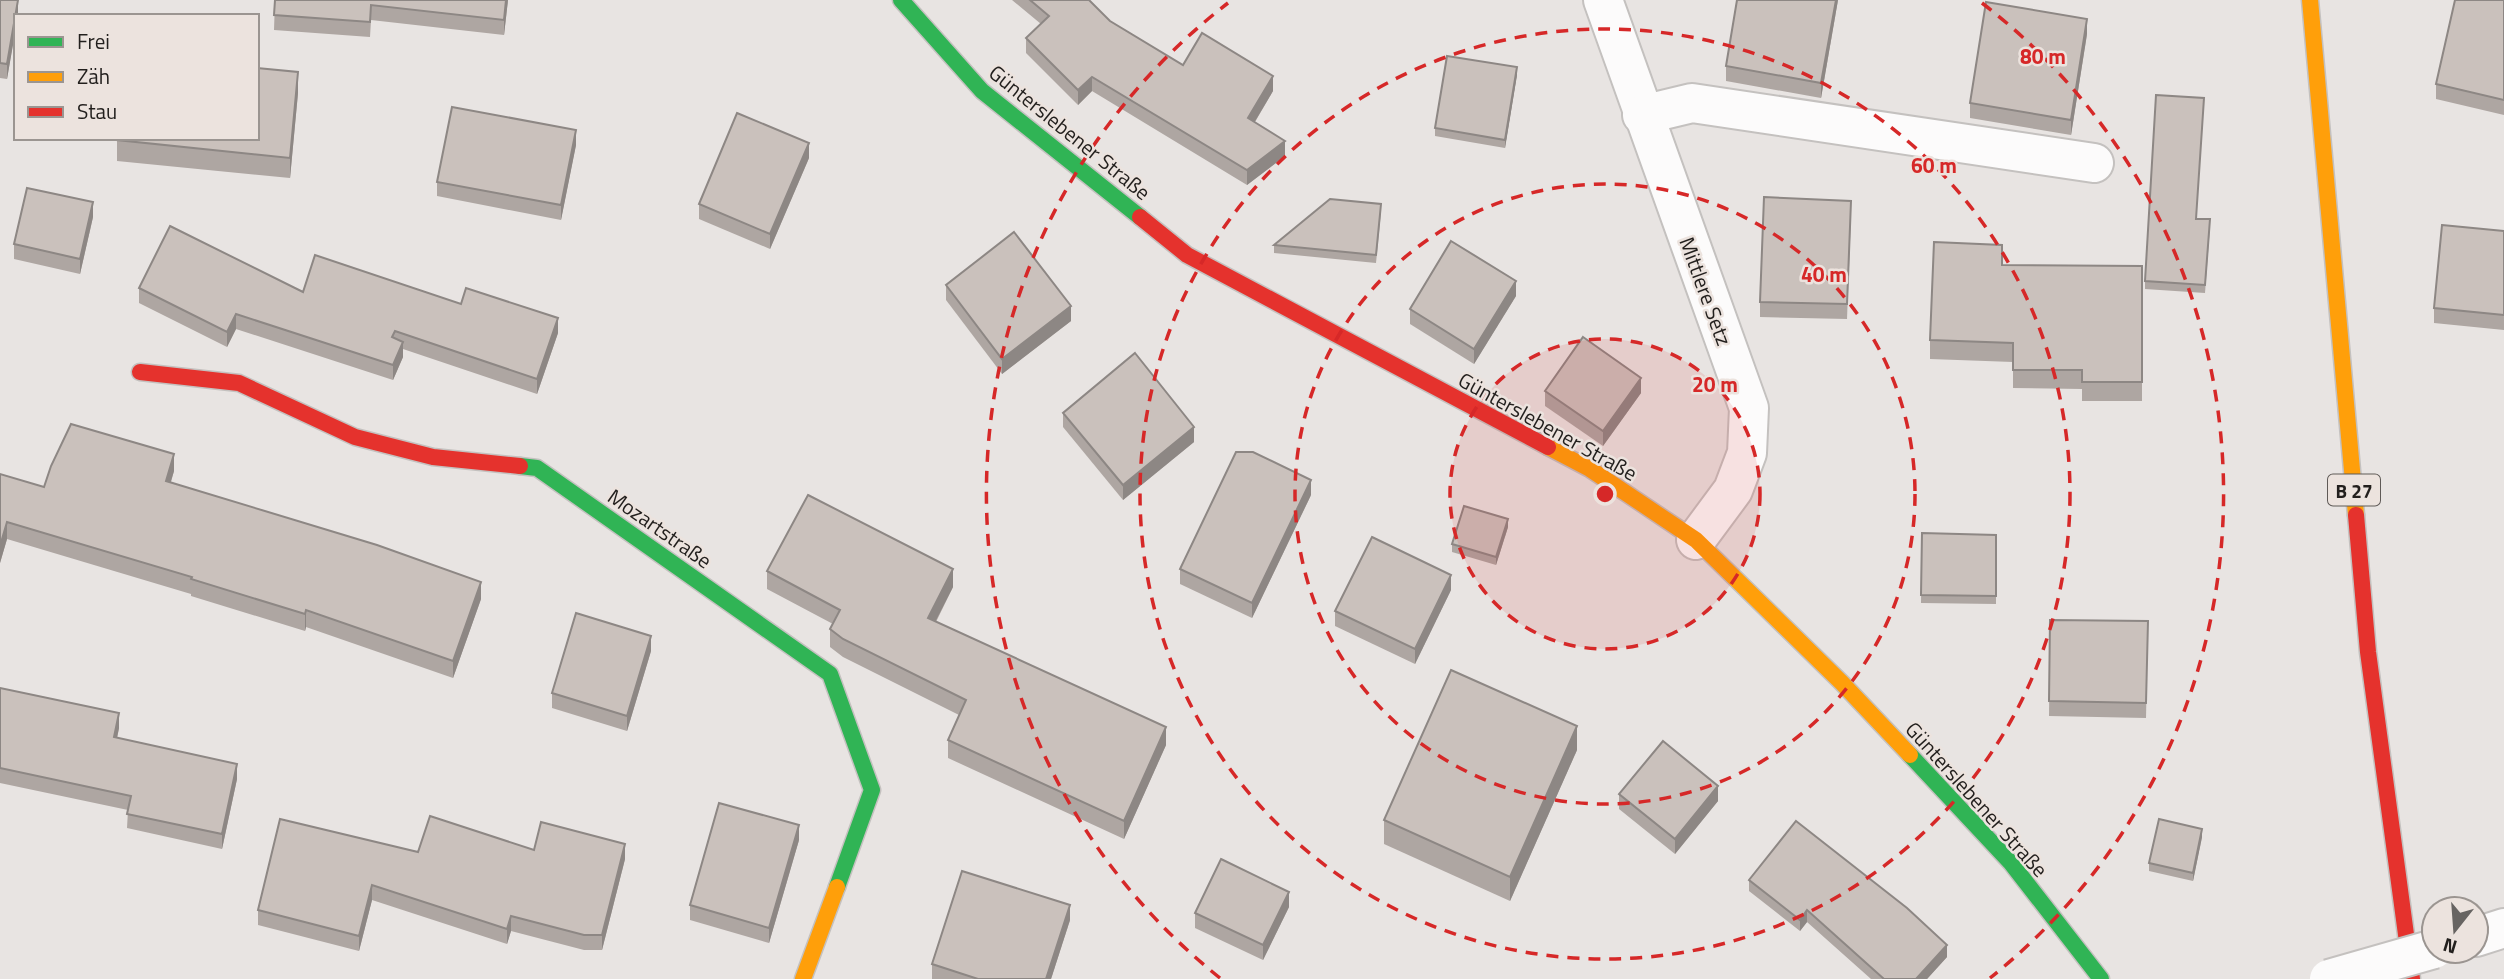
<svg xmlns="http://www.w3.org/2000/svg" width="2504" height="979" font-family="'Titillium Web',sans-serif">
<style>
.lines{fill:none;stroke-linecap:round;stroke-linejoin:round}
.street-casing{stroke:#c4c1bf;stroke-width:42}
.fast-casing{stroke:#c4c1bf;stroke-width:19}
.slow-casing{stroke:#c4c1bf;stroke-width:19}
.jam-casing{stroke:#c4c1bf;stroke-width:19}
.street{stroke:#fcfbfb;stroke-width:38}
.fast{stroke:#30b455;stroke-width:16}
.slow{stroke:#ff9f0a;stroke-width:16}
.jam{stroke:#e5322d;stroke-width:16}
.street-bridge-casing{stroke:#c4c1bf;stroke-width:42;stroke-linecap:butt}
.street-bridge{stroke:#fcfbfb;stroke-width:38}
.wall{fill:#aea6a2}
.shaded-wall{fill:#8d8784}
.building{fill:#cac1bc;stroke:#8d8784;stroke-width:2}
.ring{fill:none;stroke:#d62828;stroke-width:3.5;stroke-dasharray:12 9}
.labels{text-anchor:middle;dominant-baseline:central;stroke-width:5;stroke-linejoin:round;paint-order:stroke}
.shield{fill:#ece3de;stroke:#5f5a57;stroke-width:2}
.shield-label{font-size:19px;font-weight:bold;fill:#221f1d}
.street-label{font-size:21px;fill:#221f1d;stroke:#ece3de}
.centre{fill:#d62828;stroke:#ece3de;stroke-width:3.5}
.ring-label{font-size:21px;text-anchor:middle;font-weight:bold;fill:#d62828;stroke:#ece3de;stroke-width:5;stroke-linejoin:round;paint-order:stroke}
</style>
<rect width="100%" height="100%" fill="#e8e4e2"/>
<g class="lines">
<defs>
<g id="street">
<path d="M1603 0 1749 408 1747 453 1733 490 1696 540"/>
<path d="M1642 115 1692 103 2094 163"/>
<path d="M2476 937 2504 928"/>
</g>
<g id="fast">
<path d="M901 0 982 91 1140 217"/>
<path d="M520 466 537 468 830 674 872 790 837 887"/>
<path d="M1910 755 2011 863 2101 979"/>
</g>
<g id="slow">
<path d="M2310 0 2356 515"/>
<path d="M1548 447 1590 469 1696 540 1842 683 1910 755"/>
<path d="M803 979 837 887"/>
</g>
<g id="jam">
<path d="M1140 217 1187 255 1548 447"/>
<path d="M140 372 239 383 355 437 433 457 520 466"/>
<path d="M2356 515 2368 652 2412 979"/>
</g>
</defs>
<use href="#street" class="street-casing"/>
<use href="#fast" class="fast-casing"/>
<use href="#slow" class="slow-casing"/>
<use href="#jam" class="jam-casing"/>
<use href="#street" class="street"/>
<use href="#fast" class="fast"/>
<use href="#slow" class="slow"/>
<use href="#jam" class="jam"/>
<defs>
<path id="street-bridge" d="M2329 979 2434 949"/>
</defs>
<use href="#street-bridge" class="street-bridge-casing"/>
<use href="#street-bridge" class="street-bridge"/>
</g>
<g class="wall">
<path d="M0 0 18 13 7 79 0 78Z"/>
<path d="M275 0H508L504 35 371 20 370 37 274 30Z"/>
<path d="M1012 0H1089L1110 21 1183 65 1273 91 1255 122 1285 156 1247 185 1092 91 1078 105 1026 53V38L1041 24Z"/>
<path d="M1737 0H1838L1821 98 1726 81V66Z"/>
<path d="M2504 0V115L2436 99V84Z"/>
<path d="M2087 34 2071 135 1970 118V103Z"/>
<path d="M1517 75 1505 148 1435 136V128Z"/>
<path d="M298 93 290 178 117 161V138Z"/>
<path d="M576 145 561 220 437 196V182Z"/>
<path d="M809 158 770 249 699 219V204Z"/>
<path d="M1381 212 1376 263 1274 253V245Z"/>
<path d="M1851 216 1847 319 1760 317V302Z"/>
<path d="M93 217 80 274 14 259V244Z"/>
<path d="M2197 219 2210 227 2205 293 2145 289V281Z"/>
<path d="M2504 231V330L2434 323V308Z"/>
<path d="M2002 265 2142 266V401H2082V389L2013 388V362L1930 359V340Z"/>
<path d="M946 285 1071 321 1002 374 946 300Z"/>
<path d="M139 288 461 304 558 333 537 394 403 349V357L393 380 236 329 227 347 139 303Z"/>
<path d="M1516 296 1474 364 1410 324V309Z"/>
<path d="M1545 391 1641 393 1603 446 1545 406Z"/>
<path d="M1063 413 1194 442 1123 500 1063 427Z"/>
<path d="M174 471 171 482 481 599 453 678 306 627 305 631 191 596V594L7 539 0 563V474L44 487Z"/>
<path d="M1311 495 1252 618 1180 584V569Z"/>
<path d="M1508 527 1496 565 1452 552V544Z"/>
<path d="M1922 533 1996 535V604L1921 603Z"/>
<path d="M767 571 953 587 936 622 1166 745 1124 839 948 758V740L959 715 843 657 830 647V629L833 624 767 589Z"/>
<path d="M1451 590 1415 664 1335 626V611Z"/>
<path d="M2050 620 2148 621 2146 718 2049 716Z"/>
<path d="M651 651 627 731 552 708V693Z"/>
<path d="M0 688 119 728 117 738 237 779 222 849 127 828 128 810 0 783Z"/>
<path d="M1577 750 1510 901 1384 844V820Z"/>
<path d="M1619 794 1718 801 1675 854 1619 809Z"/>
<path d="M2202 837 2193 881 2149 871V863Z"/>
<path d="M799 840 769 943 690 920V905Z"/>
<path d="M534 850 625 859 602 950H584L511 931 507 944 372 900 359 951 258 925V910L418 852Z"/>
<path d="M1749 880 1947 957 1927 979H1871L1807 922 1800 931 1749 891Z"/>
<path d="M1289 907 1263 960 1195 928V913Z"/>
<path d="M1070 920 1051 979H932V964Z"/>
</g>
<g class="shaded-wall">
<path d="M18 0V16H16V28L7 79V64Z"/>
<path d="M506 0H508L504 35V20Z"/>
<path d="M1836 0H1838L1821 98V83Z"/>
<path d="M2087 19V34L2071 135V120Z"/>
<path d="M1517 67V75L1505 148V140Z"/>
<path d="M298 72V93L290 178V158Z"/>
<path d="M1273 76V91L1248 133V118Z"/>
<path d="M1092 77V91L1078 105V90Z"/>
<path d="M576 130V145L561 220V205Z"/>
<path d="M1285 141V156L1247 185V170Z"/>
<path d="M809 143V158L770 249V234Z"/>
<path d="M93 202V217L80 274V259Z"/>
<path d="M1516 281V296L1474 364V349Z"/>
<path d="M1071 306V321L1002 374V359Z"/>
<path d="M236 314V329L227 347V332Z"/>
<path d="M558 318V333L537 394V379Z"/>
<path d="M403 342V357L393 380V365Z"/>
<path d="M1641 378V393L1603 446V431Z"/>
<path d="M1194 427V442L1123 500V485Z"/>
<path d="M174 454V471L166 497V481Z"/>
<path d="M1311 480V495L1252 618V603Z"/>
<path d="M1508 519V527L1496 565V557Z"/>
<path d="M7 522V539L0 563V546Z"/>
<path d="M953 569V587L928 636V618Z"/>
<path d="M1451 575V590L1415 664V649Z"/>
<path d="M481 582V599L453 678V661Z"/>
<path d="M306 610V627L305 631V614Z"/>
<path d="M651 636V651L627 731V716Z"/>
<path d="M119 713V728L114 752V737Z"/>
<path d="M1577 726V750L1510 901V877Z"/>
<path d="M1166 727V745L1124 839V821Z"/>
<path d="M237 764V779L222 849V834Z"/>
<path d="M1718 786V801L1675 854V839Z"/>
<path d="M799 825V840L769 943V928Z"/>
<path d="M2202 829V837L2193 881V873Z"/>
<path d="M625 844V859L602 950V935Z"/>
<path d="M372 885V900L359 951V936Z"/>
<path d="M1289 892V907L1263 960V945Z"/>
<path d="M1070 905V920L1051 979H1046Z"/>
<path d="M1807 910V922L1800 931V920Z"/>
<path d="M511 916V931L507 944V929Z"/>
<path d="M1947 945V957L1927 979H1916Z"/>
</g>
<g class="building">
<path d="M0 0H18L7 64 0 63Z"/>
<path d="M275 0H506L504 20 371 5 370 22 274 15Z"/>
<path d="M1030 0H1089L1110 21 1183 65 1202 33 1273 76 1248 118 1285 141 1247 170 1092 77 1078 90 1026 38 1049 16Z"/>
<path d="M1737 0H1836L1821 83 1726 66Z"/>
<path d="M2455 0H2504V100L2436 84Z"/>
<path d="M1986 2 2087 19 2071 120 1970 103Z"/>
<path d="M1447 56 1517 67 1505 140 1435 128Z"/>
<path d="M257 68 298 72 290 158 117 140V138H257Z"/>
<path d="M2156 95 2204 98 2196 219H2210L2205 285 2145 281Z"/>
<path d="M452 107 576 130 561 205 437 182Z"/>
<path d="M737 113 809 143 770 234 699 204Z"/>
<path d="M27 188 93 202 80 259 14 244Z"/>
<path d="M1764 197 1851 201 1847 304 1760 302Z"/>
<path d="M1330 199 1381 204 1376 255 1274 245Z"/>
<path d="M2442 225 2504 231V315L2434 308Z"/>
<path d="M170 226 303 292 315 255 461 304 466 288 558 318 537 379 395 331 392 337 403 342 393 365 236 314 227 332 139 288Z"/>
<path d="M1014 232 1071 306 1002 359 946 285Z"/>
<path d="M1451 241 1516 281 1474 349 1410 309Z"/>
<path d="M1934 242 2002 245V265L2142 266V382H2082V370H2013V343L1930 340Z"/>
<path d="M1583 337 1641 378 1603 431 1545 391Z"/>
<path d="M1135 353 1194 427 1123 485 1063 413Z"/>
<path d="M71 424 174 454 166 481 377 545 481 582 453 661 306 610 305 614 191 579 192 577 7 522 0 546V474L44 487 51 466Z"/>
<path d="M1236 452H1253L1311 480 1252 603 1180 569Z"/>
<path d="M808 495 953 569 928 618 1166 727 1124 821 948 740 966 700 843 639 830 629 840 610 767 571Z"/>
<path d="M1464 506 1508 519 1496 557 1452 544Z"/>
<path d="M1922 533 1996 535V596L1921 595Z"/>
<path d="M1372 537 1451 575 1415 649 1335 611Z"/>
<path d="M576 613 651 636 627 716 552 693Z"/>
<path d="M2050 620 2148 621 2146 703 2049 701Z"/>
<path d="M1451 670 1577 726 1510 877 1384 820Z"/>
<path d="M0 688 119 713 114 737 237 764 222 834 127 814 131 796 0 768Z"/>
<path d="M1663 741 1718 786 1675 839 1619 794Z"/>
<path d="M719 803 799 825 769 928 690 905Z"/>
<path d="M430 816 534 850 541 822 625 844 602 935H584L511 916 507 929 372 885 359 936 258 910 280 819 418 852Z"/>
<path d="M2159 819 2202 829 2193 873 2149 863Z"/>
<path d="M1796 821 1907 908 1947 945 1916 979H1884L1807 910 1800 920 1749 880Z"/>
<path d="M1221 859 1289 892 1263 945 1195 913Z"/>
<path d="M962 871 1070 905 1046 979H978L932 964Z"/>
</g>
<circle cx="1605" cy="494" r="155" fill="#d62828" fill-opacity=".12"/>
<g class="ring">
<circle cx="1605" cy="494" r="155"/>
<circle cx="1605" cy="494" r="310"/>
<circle cx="1605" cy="494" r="465"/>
<path d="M1220 978A619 619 0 0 1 1228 3M1982 3A619 619 0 0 1 1990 978"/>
</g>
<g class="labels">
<rect class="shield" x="2328" y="474.5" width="52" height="31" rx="5"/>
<g class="shield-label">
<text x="2354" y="490">B 27</text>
</g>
<g class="street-label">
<text transform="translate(1070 132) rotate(39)">Günterslebener Straße</text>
<text transform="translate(1706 291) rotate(70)">Mittlere Setz</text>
<text transform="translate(1548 426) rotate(29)">Günterslebener Straße</text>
<text transform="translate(660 528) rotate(35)">Mozartstraße</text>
<text transform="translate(1977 799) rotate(48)">Günterslebener Straße</text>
</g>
</g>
<circle cx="1605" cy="494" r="10" class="centre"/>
<g class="ring-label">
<text x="2043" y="64">80 m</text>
<text x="1934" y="173">60 m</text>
<text x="1824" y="282">40 m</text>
<text x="1715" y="392">20 m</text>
</g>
<rect x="14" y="14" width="245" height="126" fill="#ece3de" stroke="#9b9591" stroke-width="2"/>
<rect x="28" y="37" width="35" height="10" fill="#30b455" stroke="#9b9591" stroke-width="2"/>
<text x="77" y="49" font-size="21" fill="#221f1d">Frei</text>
<rect x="28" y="72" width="35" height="10" fill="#ff9f0a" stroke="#9b9591" stroke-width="2"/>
<text x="77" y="84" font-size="21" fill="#221f1d">Zäh</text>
<rect x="28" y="107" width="35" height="10" fill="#e5322d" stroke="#9b9591" stroke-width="2"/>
<text x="77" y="119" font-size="21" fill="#221f1d">Stau</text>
<g transform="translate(2455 930) rotate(197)"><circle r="33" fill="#ece3de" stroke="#9b9591" stroke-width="2"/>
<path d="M0-5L12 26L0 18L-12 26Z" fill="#676462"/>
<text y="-10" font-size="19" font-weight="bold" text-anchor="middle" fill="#221f1d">N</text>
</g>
</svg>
